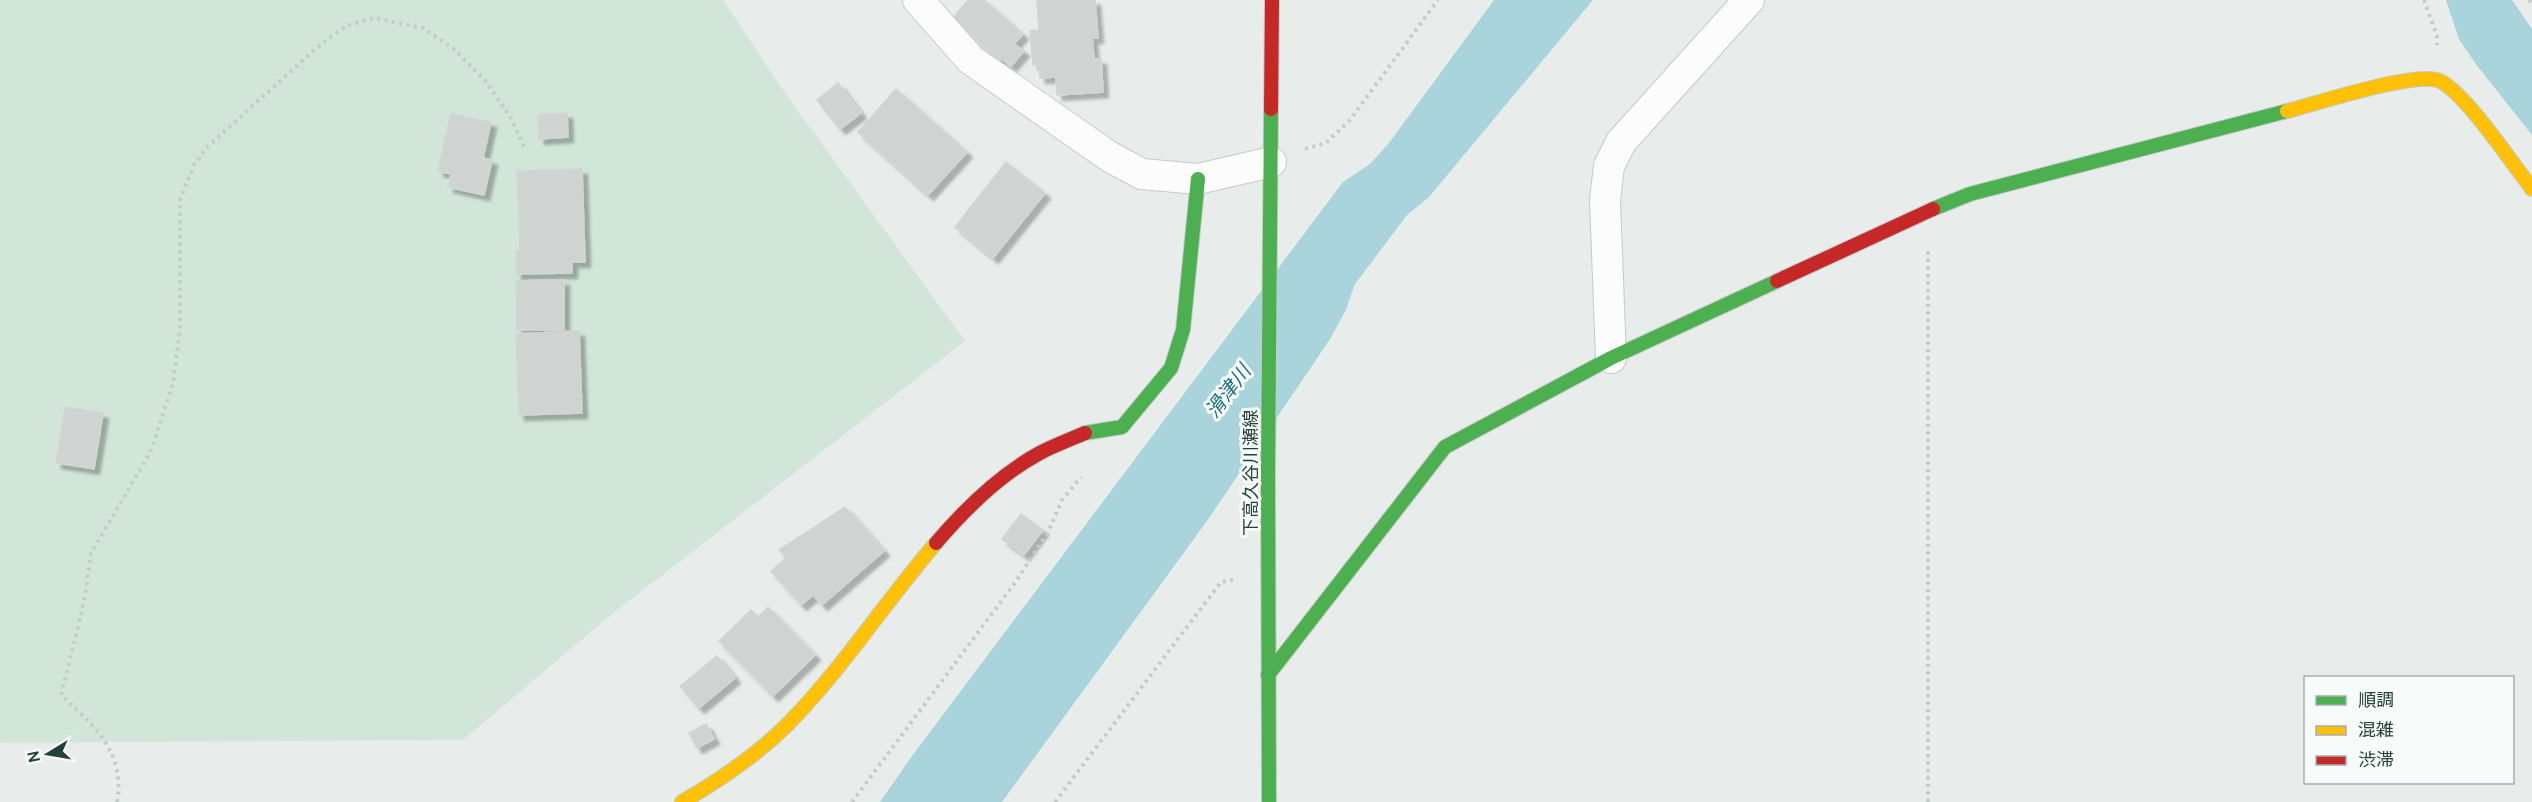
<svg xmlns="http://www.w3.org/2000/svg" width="2532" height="802" font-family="Cabin,'Noto Sans JP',sans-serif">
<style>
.green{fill:#d1e6d8}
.water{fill:#a9d4db}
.building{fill:#cfd4d2;stroke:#d1d6d4;stroke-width:1.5;filter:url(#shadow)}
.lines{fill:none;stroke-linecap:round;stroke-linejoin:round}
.street-casing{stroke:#c5cac8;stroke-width:32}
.fast-casing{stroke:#c3cbc8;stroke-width:16}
.slow-casing{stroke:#c3cbc8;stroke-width:16}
.jam-casing{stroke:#c3cbc8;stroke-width:16}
.path{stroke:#c3ccca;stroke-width:4;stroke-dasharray:3 4.5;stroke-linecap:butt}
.street{stroke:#fcfcfc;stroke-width:30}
.fast{stroke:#4caf50;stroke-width:14}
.slow{stroke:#ffc107;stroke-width:14}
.jam{stroke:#c62828;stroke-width:14}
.labels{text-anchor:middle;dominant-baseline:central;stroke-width:6;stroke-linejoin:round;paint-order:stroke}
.street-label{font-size:18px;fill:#24423a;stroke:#f7fbf9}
.water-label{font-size:20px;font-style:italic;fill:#1c6f80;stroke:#f7fbf9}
</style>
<defs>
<filter id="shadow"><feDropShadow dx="5.5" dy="5.5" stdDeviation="1.5" flood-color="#0004"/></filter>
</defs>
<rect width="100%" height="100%" fill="#e8edeb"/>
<path class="green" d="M0 0H723L780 86 965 341 612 614 463 740 0 743Z"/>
<g class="water">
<path d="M1494 0H1593L1429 197 1407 215 1355 284 1345 312 1330 339 1207 521 1002 802H880L912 756 1343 182 1370 164 1389 143Z"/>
<path d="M2446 0H2512L2532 29V135L2475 63 2459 39Z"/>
</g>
<g class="building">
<path d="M968 0H984L1023 34 1014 44 1024 51 1011 66 1001 58 1000 60 953 18Z"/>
<path d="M1037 0H1095L1098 38H1092L1094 59H1101L1103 92 1057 95 1056 77 1040 78 1039 64 1033 65 1030 31 1039 30Z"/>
<path d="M838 83 861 113 840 129 817 100Z"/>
<path d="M896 89 967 152 928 195 858 132Z"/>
<path d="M567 113 568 137 539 139 538 115Z"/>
<path d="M451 114 491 122 483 158 492 160 484 195 448 187 451 174 438 171Z"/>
<path d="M1006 162 1045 193 993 258 955 227Z"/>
<path d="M582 169 585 262H572V273L516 274V251L520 250 517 171Z"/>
<path d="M564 280V330H517L516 281Z"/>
<path d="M579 331 582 413 519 415 516 334Z"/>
<path d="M65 407 103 413 94 469 56 463Z"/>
<path d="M845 507 884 551 822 605 813 595 801 605 771 571 786 558 779 550Z"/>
<path d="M1021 514 1043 530 1024 555 1002 539Z"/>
<path d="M768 607 815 655 773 696 719 641 751 610 758 617Z"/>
<path d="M717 656 735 678 699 708 680 686Z"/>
<path d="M706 724 714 739 697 748 689 733Z"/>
</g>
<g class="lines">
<defs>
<g id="street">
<path d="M918 0 971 60 1110 157 1142 174 1198 179 1271 162"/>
<path d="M1611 358 1605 200 1609 166 1621 142 1749 0"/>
</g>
<g id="fast">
<path d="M1933 209 1970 194 2287 111"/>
<path d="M1085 433 1122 427 1171 368 1183 330 1198 179"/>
<path d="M1268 675 1445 447 1611 358 1777 281"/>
<path d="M1269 802 1268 471 1271 109"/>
</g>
<g id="slow">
<path d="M2287 111C2316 104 2417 70 2440 81 2466 94 2512 163 2532 189"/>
<path d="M682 802C720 780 757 755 788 724 843 668 885 602 936 543"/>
</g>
<g id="jam">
<path d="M1271 109 1272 0"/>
<path d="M1777 281 1933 209"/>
<path d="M936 543C965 509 998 476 1038 454 1052 446 1069 440 1085 433"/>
</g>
</defs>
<use href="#street" class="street-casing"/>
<use href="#fast" class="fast-casing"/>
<use href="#slow" class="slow-casing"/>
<use href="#jam" class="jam-casing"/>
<g class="path">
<path d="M2424 0 2437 36V45"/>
<path d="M2529 0 2532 3"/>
<path d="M1305 149 1326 143 1350 120 1438 0"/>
<path d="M117 802C126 753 93 724 61 695L84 602 91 553 150 453 173 384 180 328V200L194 165 206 148 320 45 346 26 374 18 423 28 454 49 484 79 511 118 525 149"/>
<path d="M852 802 1014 584 1048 532 1062 500 1081 477"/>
<path d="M1055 802 1221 582 1233 580"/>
<path d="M1928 802V251"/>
</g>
<use href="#street" class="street"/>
<use href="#fast" class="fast"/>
<use href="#slow" class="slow"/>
<use href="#jam" class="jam"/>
</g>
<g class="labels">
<g class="street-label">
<text transform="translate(1251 473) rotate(-90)">下高久谷川瀬線</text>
</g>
<g class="water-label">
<text transform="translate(1228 391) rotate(-53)">滑津川</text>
</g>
</g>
<rect x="2304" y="676" width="210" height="108" fill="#f7fbf9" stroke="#a3b1ad" stroke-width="1.5"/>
<rect x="2316" y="696" width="30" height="9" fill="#4caf50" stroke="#a3b1ad" stroke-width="1.5"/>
<text x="2358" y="706" font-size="18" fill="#24423a">順調</text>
<rect x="2316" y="726" width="30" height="9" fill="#ffc107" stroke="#a3b1ad" stroke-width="1.5"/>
<text x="2358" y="736" font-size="18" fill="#24423a">混雑</text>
<rect x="2316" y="756" width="30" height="9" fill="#c62828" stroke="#a3b1ad" stroke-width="1.5"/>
<text x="2358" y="766" font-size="18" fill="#24423a">渋滞</text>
<g transform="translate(48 754) rotate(259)" stroke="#f7fbf9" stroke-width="4.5" paint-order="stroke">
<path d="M0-4.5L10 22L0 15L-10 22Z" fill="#24423a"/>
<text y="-9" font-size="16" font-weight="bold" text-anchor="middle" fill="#24423a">N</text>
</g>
</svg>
